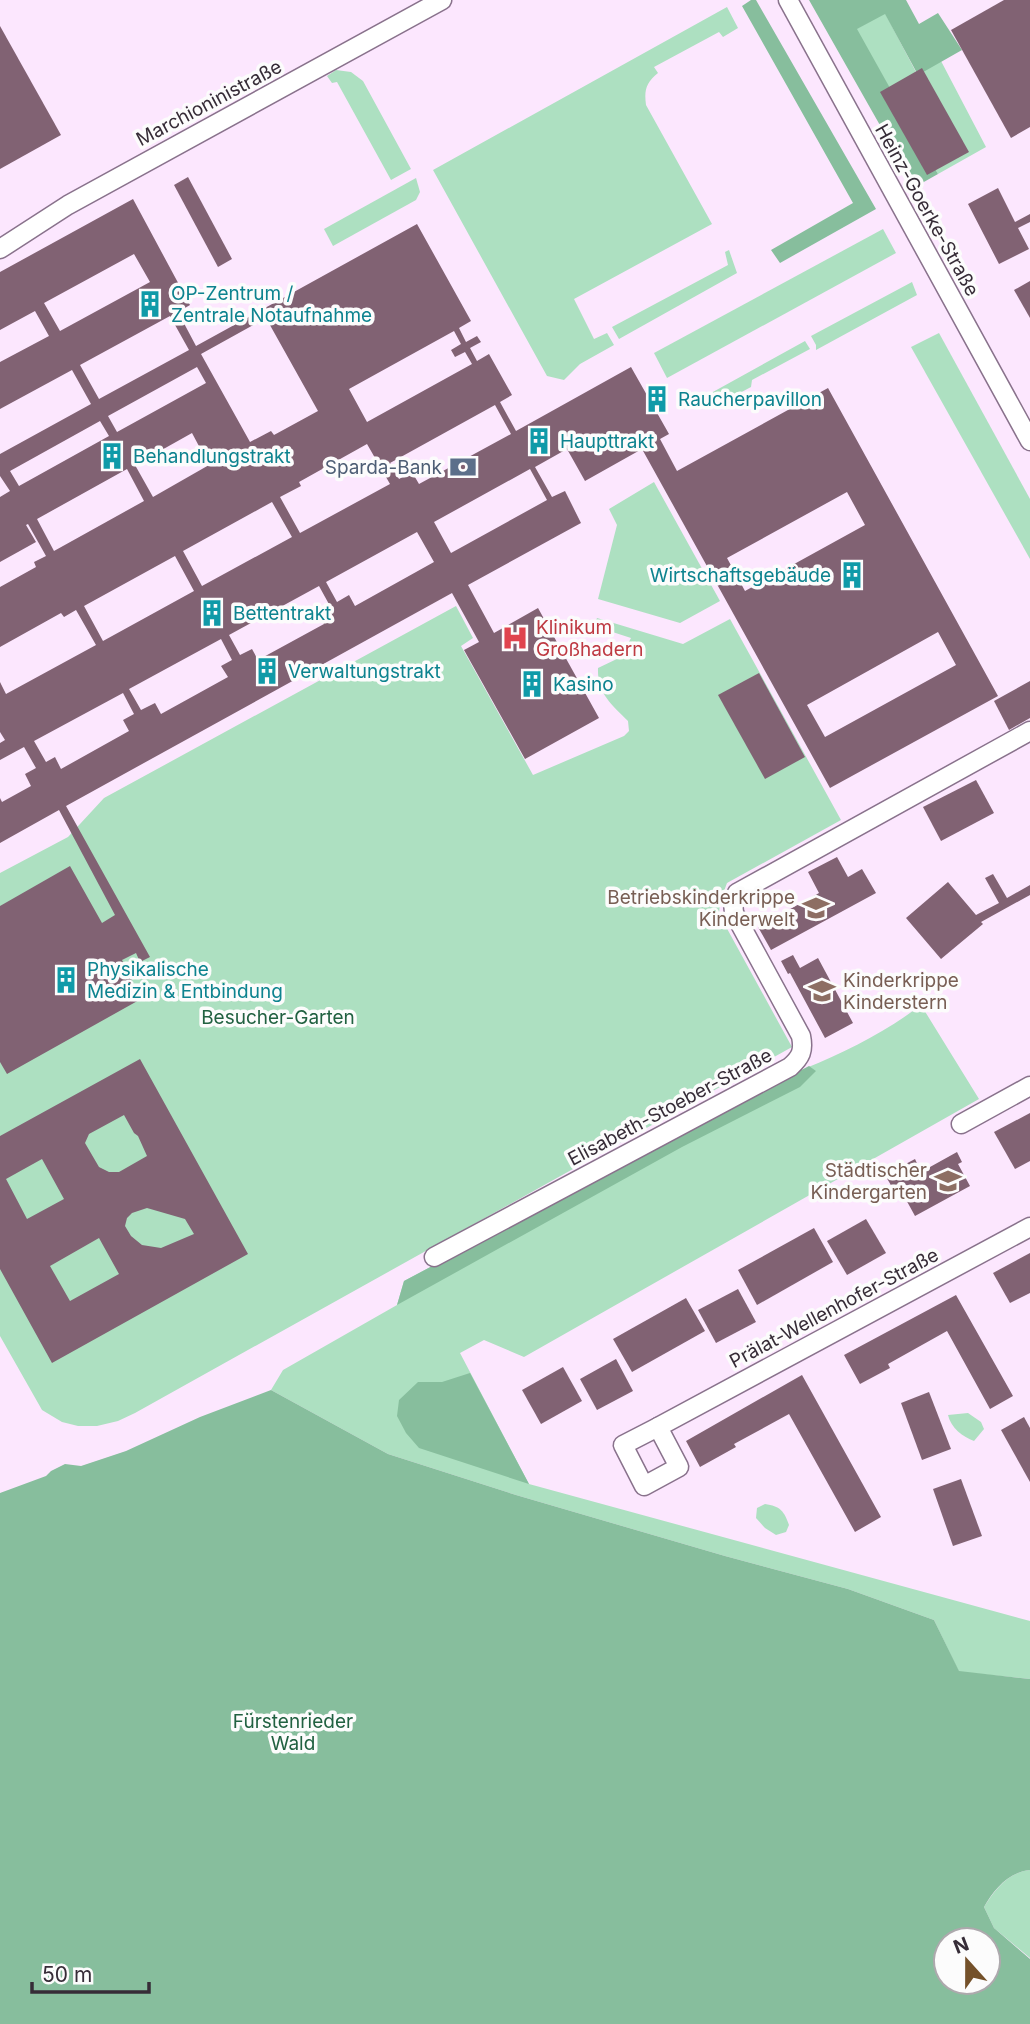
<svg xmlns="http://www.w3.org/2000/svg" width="1030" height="2024" font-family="Inter,sans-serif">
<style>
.green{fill:#ade0c1}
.forest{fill:#87be9d;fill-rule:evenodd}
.building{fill:#816273;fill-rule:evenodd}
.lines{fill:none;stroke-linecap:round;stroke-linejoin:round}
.minor-casing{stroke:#89728c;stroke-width:21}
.minor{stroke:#fff;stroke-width:18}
.labels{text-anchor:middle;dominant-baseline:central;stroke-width:7;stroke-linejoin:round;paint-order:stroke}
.street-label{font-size:19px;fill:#362c37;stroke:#fcfcfc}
.culture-label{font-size:19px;fill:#0d838f;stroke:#fcfcfc;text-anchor:start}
.service-label{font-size:19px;fill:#4e5e75;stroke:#fcfcfc;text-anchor:end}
.health-label{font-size:19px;fill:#be3a42;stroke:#fcfcfc;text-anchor:start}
.education-label{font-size:19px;fill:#785e54;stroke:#fcfcfc;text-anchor:end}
.park-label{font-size:19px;fill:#216141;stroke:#fcfcfc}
</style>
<rect width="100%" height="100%" fill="#fce7fe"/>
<g class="green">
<path d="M727 7 738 28 723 37 719 32 654 67 658 73C646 83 644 90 646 105L712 224 574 299 594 339 607 333 614 345 580 364 564 380 547 376 433 170Z"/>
<path d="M885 13 917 74 941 61 986 147 938 174 856 29Z"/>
<path d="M336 70 351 72 363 81 411 169 391 180 337 82 332 83 327 76Z"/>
<path d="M416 178 420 192 416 200 333 246 324 229Z"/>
<path d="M883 229 896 253 667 378 654 353Z"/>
<path d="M729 250 737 273 619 339 612 327 728 265 725 252Z"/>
<path d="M912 282 917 295 816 350V345L811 336Z"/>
<path d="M939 333 1030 499V559L911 347Z"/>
<path d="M805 341 810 349 752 380 751 387 721 403H693Z"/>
<path d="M654 482 720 601 680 623 598 599 617 525 609 509Z"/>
<path d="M456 606 473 638 461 646 533 775 624 736 629 731 628 721C611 704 597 693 598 668L621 657 631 638 594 626 597 618 683 644 730 619 841 820 727 883 720 902 719 914 792 1047 135 1413 118 1421 97 1426H78L62 1422 42 1410 0 1336V873L68 837 104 798Z"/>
<path d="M921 1005 979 1099 524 1357 484 1340 460 1353 529 1484 1030 1621V1679L959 1672 934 1620 848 1589 725 1556 516 1495 388 1454 271 1390 283 1370 397 1305 404 1281 806 1068C846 1052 887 1031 921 1005Z"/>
<path d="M968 1413 981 1422 984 1429 974 1441C963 1437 951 1428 948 1415Z"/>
<path d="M765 1504C780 1506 784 1511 789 1525L786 1532 776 1535 765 1528 756 1518 757 1508Z"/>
<path d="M1030 1870V1958L994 1928 984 1907C995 1889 1009 1872 1030 1870Z"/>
</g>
<g class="forest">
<path d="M751 0H756L876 209 780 263 771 250 853 203 742 6Z"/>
<path d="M809 0H906L919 24 938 13 962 50 918 75 885 14 857 29 938 174 915 187Z"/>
<path d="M809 1066 816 1071 800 1087 682 1147 397 1305 404 1281Z"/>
<path d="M470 1373 529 1484 419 1448 406 1433 397 1416 399 1400 418 1382H442Z"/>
<path d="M271 1390 388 1454 516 1495 725 1556 848 1589 934 1620 959 1671 1030 1679V1870C1009 1872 994 1889 984 1907L994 1928 1030 1959V2024H0V1493L46 1476 51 1471 65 1464 81 1466 126 1451 200 1417ZM946 1940H988V1982H946Z"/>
</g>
<g class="building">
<path d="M1004 0H1030V127L1011 138 951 30Z"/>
<path d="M0 26 61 135 0 169Z"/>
<path d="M922 68 969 152 927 175 880 92Z"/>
<path d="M188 177 232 259 218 267 174 185Z"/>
<path d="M998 188 1015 222 1030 214V222L1018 228 1029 249 999 264 968 204Z"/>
<path d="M133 199 190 305 178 312 196 346 417 224 471 321 459 328 466 342 477 336 481 342 470 348 477 361 489 354 512 395 500 402 516 431 631 367 669 434 660 439 677 471 828 388 998 696 830 788 642 449 585 481 567 449 535 467 552 497 565 491 581 523 468 585 494 633 538 608 599 718 525 759 464 650 479 642 452 593 66 806 150 957 140 962 136 953 122 960 141 999 7 1074 0 1062V906L70 866 102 923 115 915 59 810 0 843V798L2 802 31 786 25 774 36 768 24 747 0 760V743L5 740 0 732V682L6 694 96 645 76 610 64 617 61 613 0 647V587L36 567 34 562 46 556 28 524 26 525 36 542 0 562V497L10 491 0 476V454L91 404 72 370 0 409V362L49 336 35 311 0 330V272ZM134 254 150 282 60 331 44 303ZM170 316 189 350 99 399 80 365ZM266 318 318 411 274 435 271 431 250 442 201 354ZM454 331 461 344 451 350 455 357 465 352 472 364 367 422 349 389ZM197 367 206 383 117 432 108 416ZM495 405 511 434 419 484 412 472 399 479 390 463ZM100 421 109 436 19 486 10 471ZM192 433 209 465 153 497 135 465ZM367 444 390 484 300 533 280 497 301 486 299 482ZM127 469 144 501 54 551 37 519ZM530 469 547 500 451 553 434 522ZM847 492 865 525 745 591 727 558ZM272 502 292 537 202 586 183 551ZM417 532 434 562 355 606 349 595 337 602 326 582ZM175 556 194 591 103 641 84 606ZM319 586 330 606 318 612 324 624 258 660 252 649 240 655 229 635ZM938 632 956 665 825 737 807 705ZM221 639 232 660 221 666 228 677 161 714 155 703 141 710 129 689ZM123 693 134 714 123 720 129 731 61 769 55 757 46 762 34 741Z"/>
<path d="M1030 281V318L1014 290Z"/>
<path d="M759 673 805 757 765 779 718 695Z"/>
<path d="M1030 681V718L1009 730 994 701Z"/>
<path d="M976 780 994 813 941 841 923 807Z"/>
<path d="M837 857 848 877 862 869 876 893 771 950 758 927 819 893 808 872Z"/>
<path d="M993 874 1007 898 1030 885V895L981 922 983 924 941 959 906 918 948 882 976 915 999 903 985 878Z"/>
<path d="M793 955 800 968 818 958 853 1023 825 1038 790 973 788 974 781 961Z"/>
<path d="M140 1059 248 1254 52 1363 0 1269V1136ZM124 1115 134 1133 138 1136 147 1156 119 1172H109L99 1167 85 1143 89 1134ZM42 1159 64 1199 27 1219 6 1179ZM147 1208 185 1219 194 1234 161 1248 142 1245 131 1236 125 1226 127 1218 132 1213ZM99 1238 119 1274 70 1301 50 1266Z"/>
<path d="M1030 1113V1161L1015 1169 994 1132Z"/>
<path d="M957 1152 962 1162 958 1164 970 1186 915 1216 898 1185 892 1187 885 1175 915 1159 921 1172Z"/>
<path d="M866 1219 886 1253 847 1275 827 1241Z"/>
<path d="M814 1228 833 1262 757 1305 738 1270Z"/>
<path d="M1030 1253V1293L1010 1303 993 1273Z"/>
<path d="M738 1289 756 1322 716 1343 698 1310Z"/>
<path d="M956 1295 1013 1396 990 1409 947 1331 888 1364 890 1368 860 1384 844 1355Z"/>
<path d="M686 1298 705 1331 632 1372 613 1339Z"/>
<path d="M616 1359 633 1391 597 1410 580 1379Z"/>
<path d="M563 1367 582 1401 541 1424 522 1390Z"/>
<path d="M802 1375 881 1517 855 1532 789 1414 734 1444 736 1447 700 1467 686 1441Z"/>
<path d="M929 1392 951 1449 922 1460 901 1403Z"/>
<path d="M1024 1417 1030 1428V1482L1001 1430Z"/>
<path d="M961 1479 982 1536 953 1546 933 1489Z"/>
</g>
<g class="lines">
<defs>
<g id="minor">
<path d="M788 0 1030 441"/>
<path d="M0 249 68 205 442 0"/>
<path d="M961 1124 1030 1086"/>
<path d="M434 1257 790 1067C801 1057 804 1051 801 1036L734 913 733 902 737 893 1030 731"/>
<path d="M658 1427 1030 1227"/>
<path d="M658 1427 679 1467 644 1486 623 1445Z"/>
</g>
</defs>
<use href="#minor" class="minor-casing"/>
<use href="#minor" class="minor"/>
</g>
<defs>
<symbol id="building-bare" viewBox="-9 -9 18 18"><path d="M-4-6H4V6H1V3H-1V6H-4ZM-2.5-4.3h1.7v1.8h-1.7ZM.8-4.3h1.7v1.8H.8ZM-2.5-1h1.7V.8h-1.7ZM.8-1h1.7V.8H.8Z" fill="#0f9aa8" stroke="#fcfcfc" stroke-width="2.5" paint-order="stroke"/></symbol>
<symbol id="bank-bare" viewBox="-9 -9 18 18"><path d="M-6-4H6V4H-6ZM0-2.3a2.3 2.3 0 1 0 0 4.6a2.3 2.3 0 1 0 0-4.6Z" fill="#5c6f8a" stroke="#fcfcfc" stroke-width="2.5" paint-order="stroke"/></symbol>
<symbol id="hospital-bare" viewBox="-9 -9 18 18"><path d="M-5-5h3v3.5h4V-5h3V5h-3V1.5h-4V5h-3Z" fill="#e0444e" stroke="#fcfcfc" stroke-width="2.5" paint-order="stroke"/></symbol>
<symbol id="school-bare" viewBox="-9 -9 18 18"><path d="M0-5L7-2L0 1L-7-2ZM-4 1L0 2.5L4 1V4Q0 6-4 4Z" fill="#8d6e63" stroke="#fcfcfc" stroke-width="2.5" paint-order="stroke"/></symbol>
</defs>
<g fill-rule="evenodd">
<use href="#building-bare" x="131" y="285" width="38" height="38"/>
<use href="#building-bare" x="638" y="380" width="38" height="38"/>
<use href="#building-bare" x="520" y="422" width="38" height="38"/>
<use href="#building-bare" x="93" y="437" width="38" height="38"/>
<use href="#bank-bare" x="444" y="448" width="38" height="38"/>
<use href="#building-bare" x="833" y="556" width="38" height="38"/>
<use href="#building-bare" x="193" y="594" width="38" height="38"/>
<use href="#hospital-bare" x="496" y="619" width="38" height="38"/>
<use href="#building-bare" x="248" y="652" width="38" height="38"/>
<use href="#building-bare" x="513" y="665" width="38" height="38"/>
<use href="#school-bare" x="797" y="889" width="38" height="38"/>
<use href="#building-bare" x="47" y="961" width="38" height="38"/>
<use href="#school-bare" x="803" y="972" width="38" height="38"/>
<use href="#school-bare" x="929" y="1162" width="38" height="38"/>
</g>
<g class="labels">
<g class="street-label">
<text transform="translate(209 103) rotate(-28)">Marchioninistraße</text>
<text transform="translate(927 210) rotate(61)">Heinz-Goerke-Straße</text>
<text transform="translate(670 1107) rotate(-28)">Elisabeth-Stoeber-Straße</text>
<text transform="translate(834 1308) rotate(-28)">Prälat-Wellenhofer-Straße</text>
</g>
<g class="culture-label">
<text x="171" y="293">OP-Zentrum /<tspan x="171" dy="22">Zentrale Notaufnahme</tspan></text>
<text x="678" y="399">Raucherpavillon</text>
<text x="560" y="441">Haupttrakt</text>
<text x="133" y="456">Behandlungstrakt</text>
<text x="831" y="575" text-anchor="end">Wirtschaftsgebäude</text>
<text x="233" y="613">Bettentrakt</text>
<text x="288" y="671">Verwaltungstrakt</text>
<text x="553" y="684">Kasino</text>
<text x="87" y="969">Physikalische<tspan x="87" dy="22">Medizin &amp; Entbindung</tspan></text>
</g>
<g class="service-label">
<text x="442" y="467">Sparda-Bank</text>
</g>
<g class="health-label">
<text x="536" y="627">Klinikum<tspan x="536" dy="22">Großhadern</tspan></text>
</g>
<g class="education-label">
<text x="795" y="897">Betriebskinderkrippe<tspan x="795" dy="22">Kinderwelt</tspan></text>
<text x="843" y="980" text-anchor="start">Kinderkrippe<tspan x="843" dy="22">Kinderstern</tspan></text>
<text x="927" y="1170">Städtischer<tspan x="927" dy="22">Kindergarten</tspan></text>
</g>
<g class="park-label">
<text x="278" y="1017">Besucher-Garten</text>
<text x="293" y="1721">Fürstenrieder<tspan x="293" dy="22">Wald</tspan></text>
</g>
</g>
<g transform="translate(967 1961) rotate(339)"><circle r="33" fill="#fcfcfc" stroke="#ada9ad" stroke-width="2"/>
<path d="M0-5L12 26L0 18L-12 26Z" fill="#74512a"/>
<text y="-10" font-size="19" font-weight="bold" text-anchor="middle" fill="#362c37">N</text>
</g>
<path d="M32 1982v10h117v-10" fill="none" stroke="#362c37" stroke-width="3.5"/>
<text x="42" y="1982" font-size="21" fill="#362c37" stroke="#fcfcfc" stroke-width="5" paint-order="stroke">50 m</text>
</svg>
